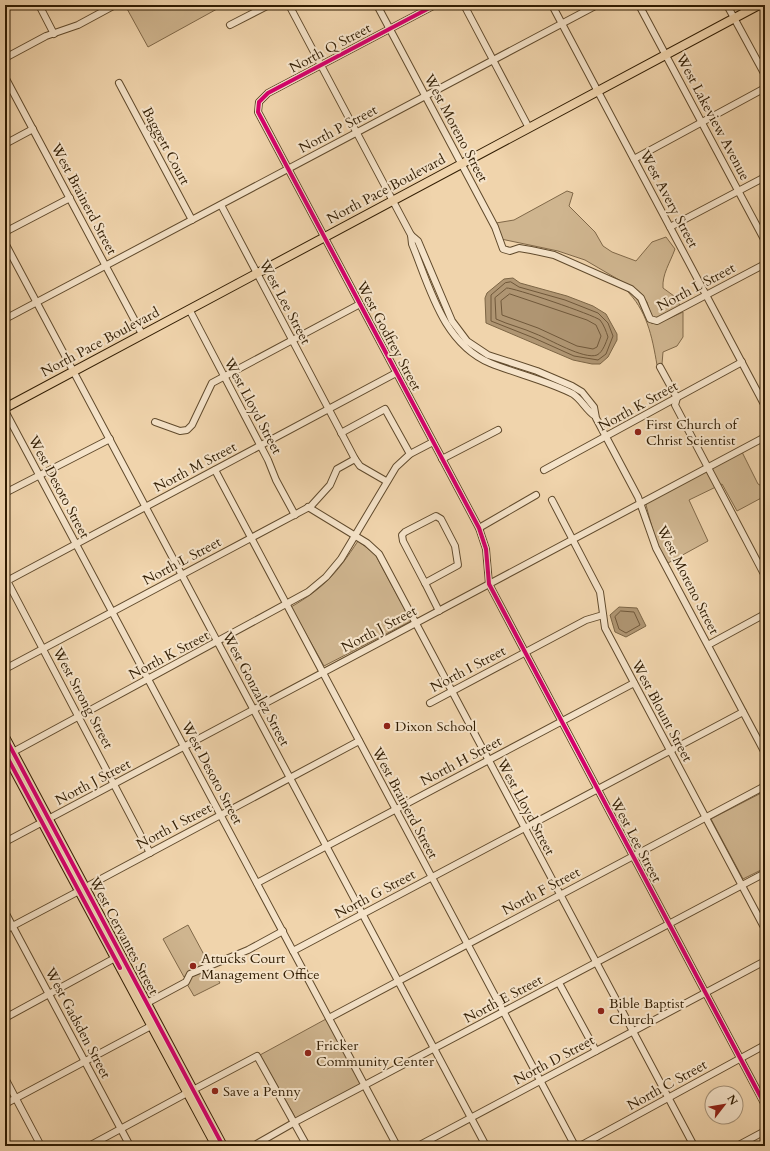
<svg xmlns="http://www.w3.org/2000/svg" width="770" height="1151" font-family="Cardo,serif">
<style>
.green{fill:#cfb58f;stroke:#806848}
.water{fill:#af9572;stroke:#7c6545}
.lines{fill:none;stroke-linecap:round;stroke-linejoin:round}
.shore{stroke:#70583a;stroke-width:1}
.minor-casing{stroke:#604a2c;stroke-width:8}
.major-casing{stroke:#301c02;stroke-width:10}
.minor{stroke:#f5e3c9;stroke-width:6}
.major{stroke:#f0d4ac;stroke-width:8}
.cycleway-casing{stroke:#f5e3c9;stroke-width:6}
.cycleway{stroke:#d6006c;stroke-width:4}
.poi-dot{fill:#8f2418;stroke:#f5e3c9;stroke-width:1.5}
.labels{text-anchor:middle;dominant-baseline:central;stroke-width:4;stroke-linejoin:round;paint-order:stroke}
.street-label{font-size:14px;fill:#301c02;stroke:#f5e3c9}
.poi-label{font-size:14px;fill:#301c02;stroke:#f5e3c9;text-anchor:start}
</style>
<rect width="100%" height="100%" fill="#f0d4ac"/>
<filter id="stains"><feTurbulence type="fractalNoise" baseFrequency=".005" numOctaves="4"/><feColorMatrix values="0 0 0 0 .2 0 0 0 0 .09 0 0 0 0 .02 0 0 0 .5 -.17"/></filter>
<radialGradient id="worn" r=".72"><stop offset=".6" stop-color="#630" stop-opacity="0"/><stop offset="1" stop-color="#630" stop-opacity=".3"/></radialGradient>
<g class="green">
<path d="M129 5H215L217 9 148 47 126 7Z"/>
<path d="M567 191 573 193 569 206 595 232 603 246 612 252 636 261 652 242 666 237 675 249C670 263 662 274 663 288L674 296 681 307 659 318H652L647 302 638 291 585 260 558 251 501 239 496 223 514 220Z"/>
<path d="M625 289C643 297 639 313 651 323L657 324 683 312V337L677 346 663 352 662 364 657 365C652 336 647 310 625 289Z"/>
<path d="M742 452 758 484 765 488V496L737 511 722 484 689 500 708 541 668 563 656 542 646 505 648 502Z"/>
<path d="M358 541 375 554 411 621 324 666 291 607C324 588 337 573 358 541Z"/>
<path d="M765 791V868L743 879 711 819Z"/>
<path d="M188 925 209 964 190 972 184 977 163 939Z"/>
<path d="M212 969 220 983 194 996 187 984 192 976Z"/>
<path d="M326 1019 361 1084 296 1119 260 1055Z"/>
</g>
<g class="water">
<path d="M513 278 520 283 567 296 593 306 606 314 617 334V340L608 357 600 364H592L573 360 486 323 485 298 487 293 504 279Z"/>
<path d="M619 607 637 608 646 626 626 637 615 632 610 615Z"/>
</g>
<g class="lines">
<g class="shore">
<path d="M511 282 519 287 565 300 598 313 608 323 613 336 606 354 598 360 574 356 534 338 491 321V295L505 283Z"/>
<path d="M507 288C512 287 594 315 600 320 604 325 606 331 608 337 606 342 603 352 597 355 584 360 549 339 536 334 523 328 509 325 496 319L495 298Z"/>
<path d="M510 294 587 320 596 325 601 336 597 347 593 349 577 346 538 328 502 315 501 301Z"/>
<path d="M621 611 634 612 640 625 626 633 619 629 615 617Z"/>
</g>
<defs>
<g id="minor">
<path d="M39 5 54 34"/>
<path d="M289 5 411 235 418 241 452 321 467 341 488 355 537 371 572 386 582 392 594 407 596 418 638 497 656 548 765 753"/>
<path d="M377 5 495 227 503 249 510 251 519 248 531 250 554 255 631 289 641 298 650 319 657 321 765 264"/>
<path d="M435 5 268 93 259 102 258 112 479 528 486 549 489 584 765 1105"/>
<path d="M464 5 529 128"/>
<path d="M552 5 765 406"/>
<path d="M639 5 765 241"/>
<path d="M727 5 765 75"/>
<path d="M230 25 269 5"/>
<path d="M5 58 46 36 78 25 115 5"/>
<path d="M5 77 142 334"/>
<path d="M119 83 192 220"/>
<path d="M5 144 33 129"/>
<path d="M634 159 765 88"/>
<path d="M221 205 355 459 360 466 386 481"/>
<path d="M670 227 765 177"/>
<path d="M5 232 70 198"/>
<path d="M411 235 412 244C430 288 443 343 490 363 517 374 548 381 573 394 582 400 586 410 595 416"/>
<path d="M5 243 486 1146"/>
<path d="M189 309 268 460 276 480 295 515"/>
<path d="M5 319 597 5"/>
<path d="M660 367 677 398 675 405 765 576"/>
<path d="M5 411 397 1146"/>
<path d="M155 422 180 431 187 430 192 425 212 383 360 304"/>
<path d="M341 433 385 409 410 454"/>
<path d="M442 459 498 430"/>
<path d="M215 470 575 1146"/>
<path d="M544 470 742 362"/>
<path d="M5 493 110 439"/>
<path d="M552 500 600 592 605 628 765 929"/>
<path d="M308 507 367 543 379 554 694 1146"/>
<path d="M436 516 441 519 455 546 458 565 425 583 403 541 402 535 405 532Z"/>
<path d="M479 528 536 495"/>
<path d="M5 577 150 853"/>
<path d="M5 582 396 373"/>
<path d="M425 583 439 611"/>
<path d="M708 645 765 614"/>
<path d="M5 669 311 506 330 485 337 469 355 459"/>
<path d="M430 703 586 620 603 615"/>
<path d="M13 752 308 592 326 577 341 559 396 467 410 454 433 442"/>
<path d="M5 842 765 437"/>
<path d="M257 883 634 683"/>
<path d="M86 887 359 741"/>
<path d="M5 912 130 1146"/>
<path d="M5 930 79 891"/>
<path d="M293 951 743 712"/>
<path d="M559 983 596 1051"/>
<path d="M147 1003 186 982 190 974 248 950 283 931"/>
<path d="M5 1018 115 958"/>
<path d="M329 1018 765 786"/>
<path d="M5 1078 41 1146"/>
<path d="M193 1090 257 1056 307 1146"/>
<path d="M5 1104 151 1026"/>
<path d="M89 1146 187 1093"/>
<path d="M253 1146 295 1122 765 873"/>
<path d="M418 1146 765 961"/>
<path d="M580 1146 765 1045"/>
<path d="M737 1146 765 1131"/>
</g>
<g id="major">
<path d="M5 408 759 5"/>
<path d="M5 737 223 1146"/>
<path d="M5 753 216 1146"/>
</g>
</defs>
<use href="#minor" class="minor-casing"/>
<use href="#major" class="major-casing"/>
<use href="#minor" class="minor"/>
<use href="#major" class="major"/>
<defs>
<g id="cycleway">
<path d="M435 5 268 93 259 102 258 112 479 528 486 549 489 584 765 1105"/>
<path d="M5 737 223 1146"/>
<path d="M5 753 120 968"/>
</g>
</defs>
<use href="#cycleway" class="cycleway-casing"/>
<use href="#cycleway" class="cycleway"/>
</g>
<g class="poi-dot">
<circle cx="638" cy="432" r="4"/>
<circle cx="387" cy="726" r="4"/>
<circle cx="193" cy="966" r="4"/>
<circle cx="601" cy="1011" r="4"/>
<circle cx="308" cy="1053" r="4"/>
<circle cx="215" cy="1091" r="4"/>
</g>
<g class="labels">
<g class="street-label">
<text transform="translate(330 48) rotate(-28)">North Q Street</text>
<text transform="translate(713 117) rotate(62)">West Lakeview Avenue</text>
<text transform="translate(456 128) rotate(62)">West Moreno Street</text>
<text transform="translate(338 129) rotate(-28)">North P Street</text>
<text transform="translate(166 146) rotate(62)">Baggett Court</text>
<text transform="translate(386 189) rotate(-28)">North Pace Boulevard</text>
<text transform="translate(84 199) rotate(62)">West Brainerd Street</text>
<text transform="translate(669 199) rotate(62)">West Avery Street</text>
<text transform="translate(696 287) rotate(-28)">North L Street</text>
<text transform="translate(285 302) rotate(62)">West Lee Street</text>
<text transform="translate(389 336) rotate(62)">West Godfrey Street</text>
<text transform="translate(100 342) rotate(-28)">North Pace Boulevard</text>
<text transform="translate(253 406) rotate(62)">West Lloyd Street</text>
<text transform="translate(638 406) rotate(-29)">North K Street</text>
<text transform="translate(195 467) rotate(-28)">North M Street</text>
<text transform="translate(59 487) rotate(62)">West Desoto Street</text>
<text transform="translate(182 561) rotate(-28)">North L Street</text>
<text transform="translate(688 580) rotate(63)">West Moreno Street</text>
<text transform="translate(379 629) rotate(-28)">North J Street</text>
<text transform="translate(169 655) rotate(-28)">North K Street</text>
<text transform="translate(468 669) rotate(-28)">North I Street</text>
<text transform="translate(256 689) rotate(62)">West Gonzalez Street</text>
<text transform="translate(83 698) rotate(62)">West Strong Street</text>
<text transform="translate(662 711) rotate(62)">West Blount Street</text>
<text transform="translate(461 761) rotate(-28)">North H Street</text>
<text transform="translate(212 773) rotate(62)">West Desoto Street</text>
<text transform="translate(93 782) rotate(-28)">North J Street</text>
<text transform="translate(405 803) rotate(62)">West Brainerd Street</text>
<text transform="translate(526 807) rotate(62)">West Lloyd Street</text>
<text transform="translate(174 826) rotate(-28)">North I Street</text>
<text transform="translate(636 840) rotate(62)">West Lee Street</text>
<text transform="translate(541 891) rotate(-28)">North F Street</text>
<text transform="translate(375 894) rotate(-28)">North G Street</text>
<text transform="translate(124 936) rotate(62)">West Cervantes Street</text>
<text transform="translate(503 999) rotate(-28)">North E Street</text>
<text transform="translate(78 1023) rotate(62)">West Gadsden Street</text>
<text transform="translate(554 1060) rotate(-28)">North D Street</text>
<text transform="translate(667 1085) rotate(-29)">North C Street</text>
</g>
<g class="poi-label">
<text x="646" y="424">First Church of<tspan x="646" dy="16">Christ Scientist</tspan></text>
<text x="395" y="726">Dixon School</text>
<text x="201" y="958">Attucks Court<tspan x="201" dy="16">Management Office</tspan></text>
<text x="609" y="1003">Bible Baptist<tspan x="609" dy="16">Church</tspan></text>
<text x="316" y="1045">Fricker<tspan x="316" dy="16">Community Center</tspan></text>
<text x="223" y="1091">Save a Penny</text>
</g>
</g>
<rect width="770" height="1151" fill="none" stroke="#f0d4ac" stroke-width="20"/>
<rect x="6" y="6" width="758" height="1139" fill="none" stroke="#301c02" stroke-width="2"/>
<rect x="10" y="10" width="750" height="1131" fill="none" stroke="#301c02"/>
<g transform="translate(724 1105) rotate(59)"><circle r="19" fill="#f5e3c9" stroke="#a69379"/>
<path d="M0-3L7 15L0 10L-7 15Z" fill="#8f2418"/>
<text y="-6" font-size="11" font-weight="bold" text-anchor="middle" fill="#301c02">N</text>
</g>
<rect width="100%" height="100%" filter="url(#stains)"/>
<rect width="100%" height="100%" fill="url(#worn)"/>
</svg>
